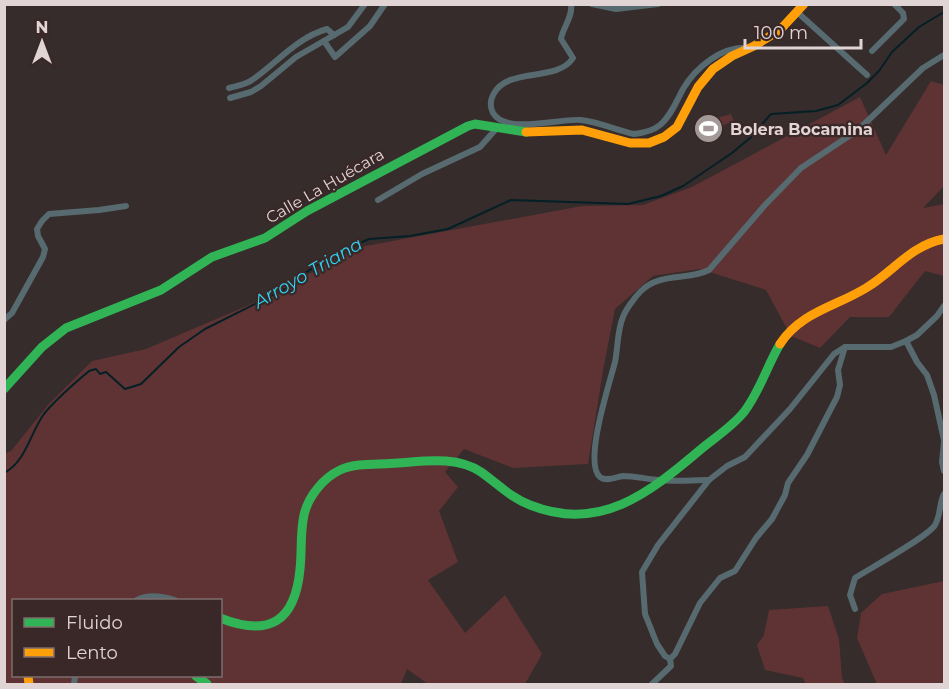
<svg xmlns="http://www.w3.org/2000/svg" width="949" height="689" font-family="Montserrat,sans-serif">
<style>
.green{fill:#5f3334;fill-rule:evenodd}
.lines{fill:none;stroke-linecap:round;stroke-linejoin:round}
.stream{stroke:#051f26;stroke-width:2}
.street{stroke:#576a6f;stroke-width:6}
.fast{stroke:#30b455;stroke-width:9}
.slow{stroke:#ff9f0a;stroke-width:9}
.labels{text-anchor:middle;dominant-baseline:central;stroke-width:4.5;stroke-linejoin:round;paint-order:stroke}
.poi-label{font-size:16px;font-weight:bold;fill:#e0d4d4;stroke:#392827;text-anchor:start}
.street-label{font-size:16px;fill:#e0d4d4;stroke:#392827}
.water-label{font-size:18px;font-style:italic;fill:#2bd6f4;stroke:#392827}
</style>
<rect width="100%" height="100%" fill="#352c2b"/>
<g class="green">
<path d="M931 81 944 85V186L923 208 944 204V276L925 271 889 317H850L820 348 791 336 766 290 700 269 653 276 615 309 604 365 588 464 513 468 464 449 445 472 458 487 439 511 458 562 428 580 465 633 505 595 542 654 525 684H428L407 669 401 684H5L4 454 11 451 48 405 92 361 146 349 256 302 360 247 582 206 643 205 692 187 860 97 886 155ZM14 600H220V676H14Z"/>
<path d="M731 114 734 121 702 134V122Z"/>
<path d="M944 581V684H877L857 638 861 613 882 594Z"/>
<path d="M828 606 839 639 842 678 845 684H806L803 678 765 670 757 645 764 635 769 610Z"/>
</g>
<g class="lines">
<path class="stream" d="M4 473C26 462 31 431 44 414 57 398 74 384 89 371L96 369 100 374 106 372 125 389 141 384 179 347 205 329 285 289 302 275 335 254 369 239 410 236 448 229 511 200 628 204 661 196 683 186 732 153 750 138 771 114 816 111 838 105 867 83 879 71 892 52 919 27 944 12"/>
<g class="street">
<path d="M571 4C573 17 563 27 561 39L573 58C557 83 507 66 493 95 490 101 490 107 493 113 506 135 558 118 581 120 599 122 616 130 634 134 643 133 653 131 660 125 671 116 677 100 683 89 696 67 722 46 748 48"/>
<path d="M592 4 616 9 658 4"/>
<path d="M797 12 867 75"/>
<path d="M324 41 335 57 370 26 385 4"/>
<path d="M872 51 904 19 903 13 894 4"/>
<path d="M229 88C236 86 245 85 252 80 277 63 296 38 327 29L334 35"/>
<path d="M230 98 251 92 261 86 296 57 348 27 365 4"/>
<path d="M378 200 422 174 480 147 496 129"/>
<path d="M4 320 12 313 43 257 45 249 38 236 37 229 42 221 49 214 99 210 126 206"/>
<path d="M906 341 917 362 927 375 934 395 944 440"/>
<path d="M944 442 942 462 944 471"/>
<path d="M709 480C692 480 675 482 659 480 647 479 634 476 623 476 616 477 606 482 600 477 583 463 610 382 615 362 618 348 617 331 623 317 626 309 635 297 641 291 660 272 687 281 709 270L765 205 801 168 858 130 923 68 944 55"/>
<path d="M137 600C148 594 162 596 175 600"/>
<path d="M855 609 850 595 855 578C869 569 929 536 935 525 941 515 939 503 944 494"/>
<path d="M670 659 665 656 657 644 645 614 642 572 658 545 709 480 727 466 745 457 790 409 834 354 845 347H891L906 341 917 335 937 316 944 306"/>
<path d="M74 684 75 676"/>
<path d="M652 684 671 666 670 659 675 654 700 603 720 578 735 571 756 538 772 519 785 495 788 483 807 455 837 397 840 385 838 370 845 347"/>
</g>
<g class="fast">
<path d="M4 389 42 347 66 328 161 290 212 257 265 238 307 211 468 126 475 124 526 132"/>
<path d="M220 618C268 637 295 623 300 569 302 552 300 533 304 515 308 497 323 478 340 470 358 462 378 465 398 463 426 461 457 456 481 472 498 484 511 498 530 505 600 533 649 493 700 450 714 438 732 427 744 412 760 391 767 366 780 344"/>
<path d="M196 676 207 684"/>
</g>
<g class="slow">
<path d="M526 132 582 130 630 143H649L664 137 677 127 698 87 713 69 732 56 754 46 780 30 804 4"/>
<path d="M780 344C801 312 835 307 866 288 893 272 911 245 944 239"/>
<path d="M28 676 29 684"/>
</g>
</g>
<defs>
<symbol id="stadium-disc" viewBox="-11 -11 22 22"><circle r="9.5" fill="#a49999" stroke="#392827"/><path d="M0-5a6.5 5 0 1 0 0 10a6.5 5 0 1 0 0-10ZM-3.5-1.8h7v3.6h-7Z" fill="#fff"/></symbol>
</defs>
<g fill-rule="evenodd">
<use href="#stadium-disc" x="692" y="112" width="33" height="33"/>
</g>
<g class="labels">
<g class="poi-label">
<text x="730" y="129">Bolera Bocamina</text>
</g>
<g class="street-label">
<text transform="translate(325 186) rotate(-30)">Calle La Ḥuécara</text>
</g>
<g class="water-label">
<text transform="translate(308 273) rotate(-30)">Arroyo Triana</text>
</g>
</g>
<rect width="949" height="689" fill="none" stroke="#e0d4d4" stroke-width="12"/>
<rect x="12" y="599" width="210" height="78" fill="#392827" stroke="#7c6d6c" stroke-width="1.5"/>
<rect x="24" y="618" width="30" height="9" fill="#30b455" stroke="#7c6d6c" stroke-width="1.5"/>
<text x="66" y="629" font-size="18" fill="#e0d4d4">Fluido</text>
<rect x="24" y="648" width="30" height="9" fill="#ff9f0a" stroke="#7c6d6c" stroke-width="1.5"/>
<text x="66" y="659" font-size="18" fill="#e0d4d4">Lento</text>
<g transform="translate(42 42)" stroke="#392827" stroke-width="4.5" paint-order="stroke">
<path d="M0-4.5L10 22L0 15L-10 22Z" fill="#e0d4d4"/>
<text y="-9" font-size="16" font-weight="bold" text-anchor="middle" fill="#e0d4d4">N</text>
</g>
<path d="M745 39v9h116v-9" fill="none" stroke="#e0d4d4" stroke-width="3"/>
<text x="754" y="39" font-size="18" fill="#e0d4d4" stroke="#392827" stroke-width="4.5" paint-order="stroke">100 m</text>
</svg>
